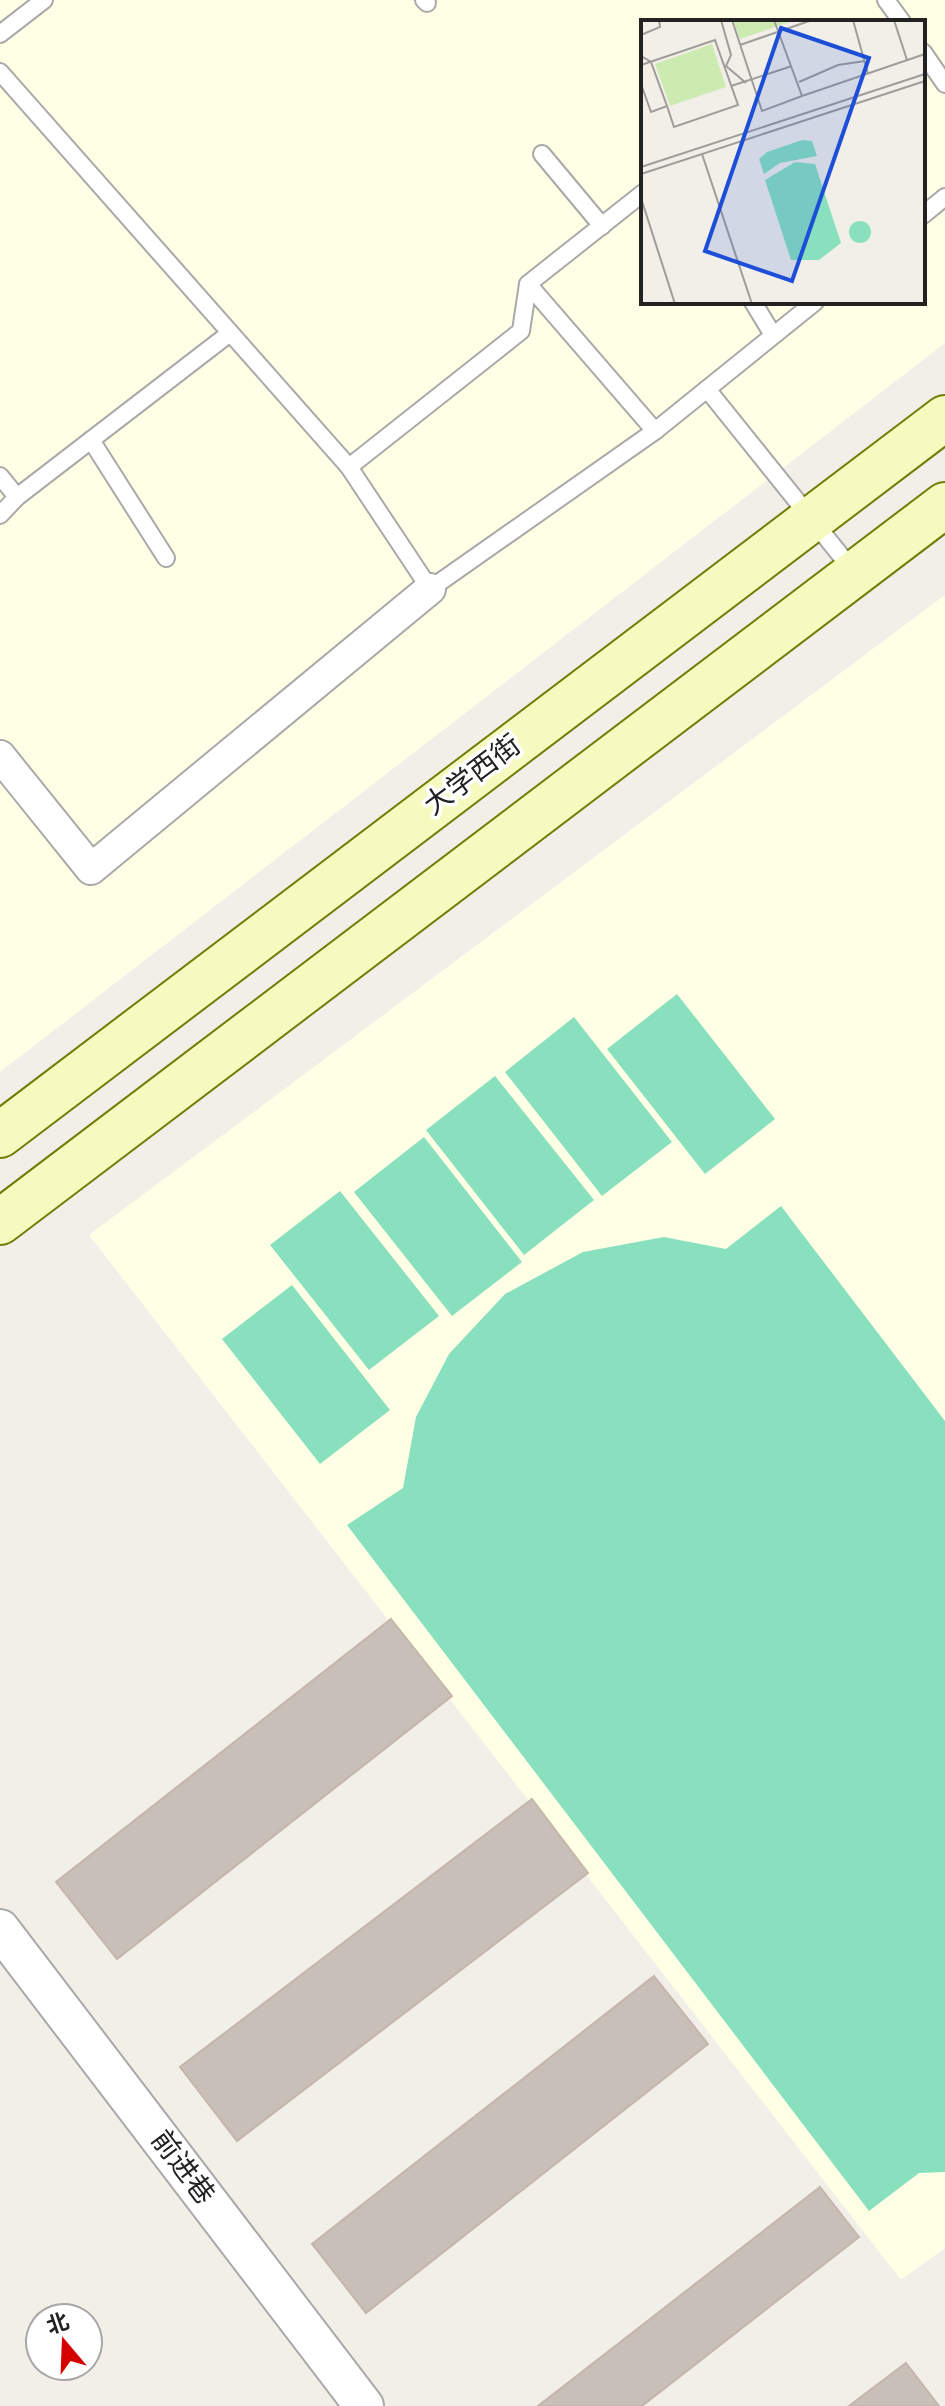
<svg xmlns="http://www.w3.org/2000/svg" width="945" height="2406" font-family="'Alegreya Sans','Noto Sans SC',sans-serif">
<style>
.education{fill:#ffffe5;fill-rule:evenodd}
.pitch{fill:#88e0be}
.building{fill:#c7bfb8;stroke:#c4b6ab;stroke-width:2}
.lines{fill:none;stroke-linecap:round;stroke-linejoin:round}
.service-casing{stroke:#a9a9a9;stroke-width:20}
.minor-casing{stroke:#a9a9a9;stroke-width:34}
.tertiary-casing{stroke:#a9a9a9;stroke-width:42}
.secondary-casing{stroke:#707d05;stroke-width:48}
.service{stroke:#fff;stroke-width:16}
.minor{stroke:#fff;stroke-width:30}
.tertiary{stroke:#fff;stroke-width:38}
.secondary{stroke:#f7fabf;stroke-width:44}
.labels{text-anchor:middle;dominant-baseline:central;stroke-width:7;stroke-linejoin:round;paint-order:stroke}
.street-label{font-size:28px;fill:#222;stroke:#fff}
.inset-road{fill:none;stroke:#9f9d99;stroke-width:2}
.view{fill:#1d4ed8;fill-opacity:0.15;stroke:#1d4ed8;stroke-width:4}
.inset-edge{fill:none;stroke:#222;stroke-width:4}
</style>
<rect width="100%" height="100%" fill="#f2efe9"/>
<g class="education">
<path d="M0 0H945V343L0 1072ZM643 22H923V302H643Z"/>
<path d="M945 595V2248L901 2280 89 1235Z"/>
</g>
<g class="pitch">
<path d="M677 994 775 1119 705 1174 607 1049Z"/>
<path d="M574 1017 672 1142 602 1196 505 1072Z"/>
<path d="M495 1076 594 1200 524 1255 426 1130Z"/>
<path d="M424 1137 522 1262 452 1316 354 1192Z"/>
<path d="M340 1191 439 1316 369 1370 270 1245Z"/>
<path d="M781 1206 945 1421V2172L919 2173 869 2211 347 1525 403 1488 416 1417 449 1354 505 1294 583 1252 664 1237 726 1249Z"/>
<path d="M292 1285 390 1410 320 1464 222 1339Z"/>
</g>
<g class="building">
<path d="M391 1619 452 1696 117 1959 56 1882Z"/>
<path d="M532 1799 588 1873 237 2141 180 2067Z"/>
<path d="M654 1976 708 2044 366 2313 312 2244Z"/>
<path d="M820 2187 859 2237 642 2406H538Z"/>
<path d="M906 2363 939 2406H849Z"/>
</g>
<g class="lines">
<defs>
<g id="service">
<path d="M424 0 427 3"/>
<path d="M886 0 902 22"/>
<path d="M0 34 44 0"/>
<path d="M923 52 945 84"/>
<path d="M0 72 349 467 430 589 655 431 815 302"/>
<path d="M542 154 602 226"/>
<path d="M923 215 945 197"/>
<path d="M528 284 655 431"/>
<path d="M753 302 773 335"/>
<path d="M707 389 854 572"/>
<path d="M91 440 166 558"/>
<path d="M349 467 521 331 528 284 643 193"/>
<path d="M0 476 17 497"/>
<path d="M0 515 17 497 230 333"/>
</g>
<path id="minor" d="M0 756 91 869 430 589"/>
<path id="tertiary" d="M0 1929 364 2406"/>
<g id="secondary">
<path d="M0 1135 945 418"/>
<path d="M0 1222 945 505"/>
</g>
</defs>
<use href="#service" class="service-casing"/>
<use href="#minor" class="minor-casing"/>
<use href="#tertiary" class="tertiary-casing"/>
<use href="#secondary" class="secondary-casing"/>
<use href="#service" class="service"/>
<use href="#minor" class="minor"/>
<use href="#tertiary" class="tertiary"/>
<use href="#secondary" class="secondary"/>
</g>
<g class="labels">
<g class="street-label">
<text transform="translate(473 776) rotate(-37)">大学西街</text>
<text transform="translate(182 2168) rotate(53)">前进巷</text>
</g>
</g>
<g transform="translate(641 20)">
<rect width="284" height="284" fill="#f2efe9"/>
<path d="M92 0H154L99 19ZM71 24 85 67 29 86 14 44Z" fill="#cdebb0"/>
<path d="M161 120 171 121 176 136 139 143 123 154 118 139 126 132ZM154 142 174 144 200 223 178 240H150L124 160ZM208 212a11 11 0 1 1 22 0a11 11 0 1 1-22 0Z" fill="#88e0be"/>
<path class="inset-road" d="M80 0 90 35 85 46 105 63M91 0 121 91 161 76M133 0 161 76 284 34M212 0 227 54M253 0 266 40M0 15 19 7 18 0M99 25 171 0M0 36 10 42 26 86M0 45 74 20 97 85 33 107 26 86 10 92 0 64M158 62 197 45 224 41M90 66 151 46M61 134 111 284M0 147 284 54M0 154 284 61M0 178 34 284"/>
<path class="view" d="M140 8 228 38 151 261 64 231Z"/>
<rect width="284" height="284" class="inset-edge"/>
</g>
<g transform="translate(64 2342) rotate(341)"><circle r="38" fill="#ffffff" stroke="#a7a7a7" stroke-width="2"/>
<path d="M0-6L14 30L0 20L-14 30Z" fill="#d40000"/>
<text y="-12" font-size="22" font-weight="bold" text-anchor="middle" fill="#222222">北</text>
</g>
</svg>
